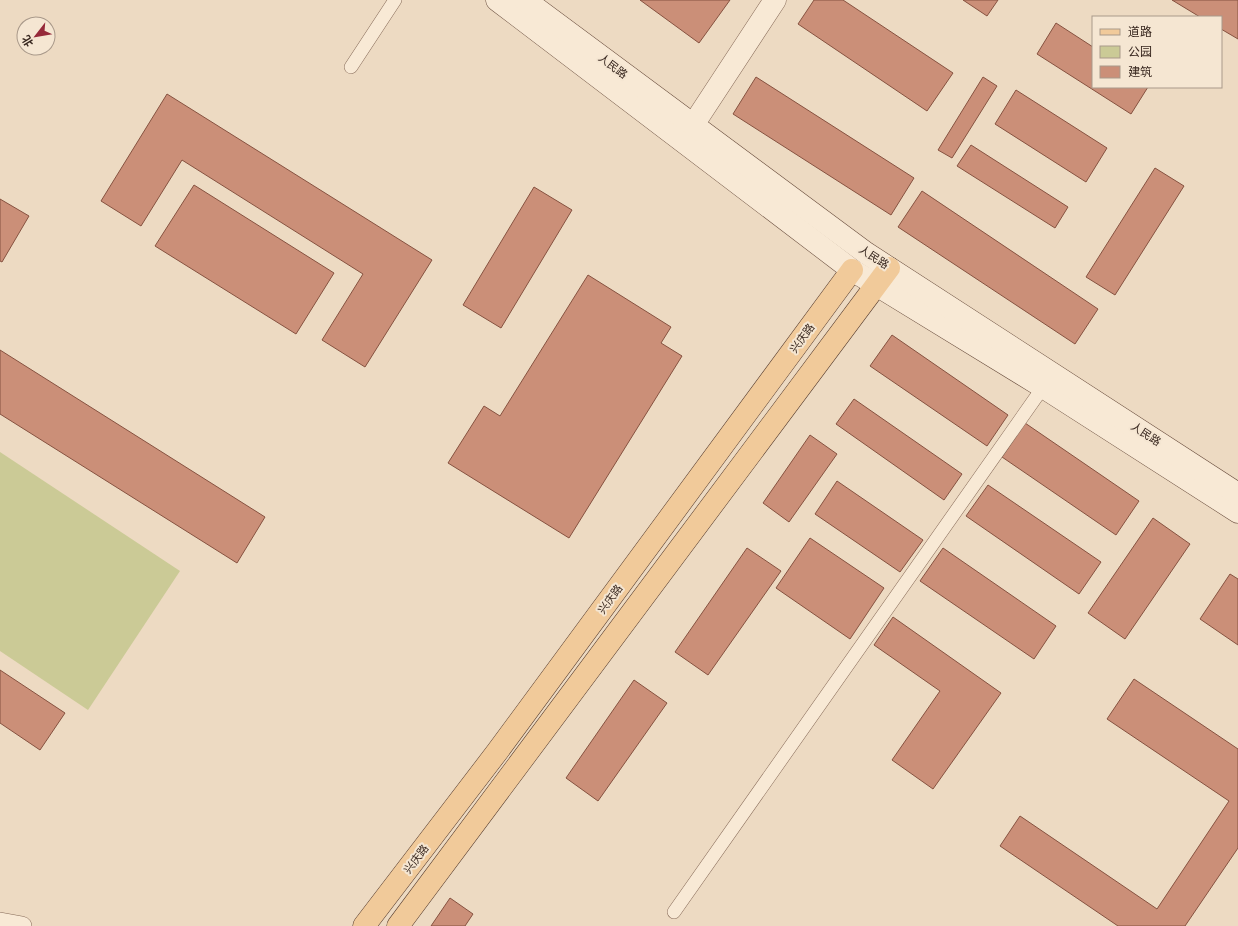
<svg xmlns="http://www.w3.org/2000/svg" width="1238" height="926" font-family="'IBM Plex Serif','Noto Sans SC',serif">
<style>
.green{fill:#cbca96}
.building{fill:#cb8f78;stroke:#865240}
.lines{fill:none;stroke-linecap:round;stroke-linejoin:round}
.service-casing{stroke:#876b59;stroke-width:14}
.pedestrian-casing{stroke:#876b59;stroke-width:20}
.minor-casing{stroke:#876b59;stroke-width:23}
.secondary-casing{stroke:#694d3d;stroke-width:23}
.primary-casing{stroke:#553b2e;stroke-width:23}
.service{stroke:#f8e9d5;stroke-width:13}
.pedestrian{stroke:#f8e9d5;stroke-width:19}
.minor{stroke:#f8e9d5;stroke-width:22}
.secondary{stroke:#f8e9d5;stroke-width:22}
.primary{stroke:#f1ca9a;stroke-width:22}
.labels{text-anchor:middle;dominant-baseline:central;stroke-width:4;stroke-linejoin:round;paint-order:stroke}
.street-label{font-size:11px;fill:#37261e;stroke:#f5e6d2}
</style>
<rect width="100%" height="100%" fill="#eddac2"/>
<path class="green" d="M0 452 180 571 88 710 0 651Z"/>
<g class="building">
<path d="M640 0H730L699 43Z"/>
<path d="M814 0H843L953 73 927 111 798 24Z"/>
<path d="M963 0H998L987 16Z"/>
<path d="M1172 0H1238V39L1221 29V17H1200Z"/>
<path d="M1056 23 1093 47V87H1148L1131 114 1037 54Z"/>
<path d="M756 77 914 178 891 215 733 114Z"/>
<path d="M983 77 997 86 952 158 938 150Z"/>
<path d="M1016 90 1107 148 1086 182 995 124Z"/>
<path d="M167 94 432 260 365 367 322 340 363 274 182 160 141 226 101 201Z"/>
<path d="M971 145 1068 207 1055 228 957 166Z"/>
<path d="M1155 168 1184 186 1115 295 1086 277Z"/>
<path d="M194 185 334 273 296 334 155 246Z"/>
<path d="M534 187 572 210 501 328 463 305Z"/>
<path d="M922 191 1098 309 1075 344 898 227Z"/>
<path d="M0 199 29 216 2 262 0 261Z"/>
<path d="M588 275 671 327 661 343 682 356 569 538 448 463 484 406 500 416Z"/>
<path d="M892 335 1008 415 987 446 870 366Z"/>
<path d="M0 350 265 517 237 563 0 414Z"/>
<path d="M854 399 962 474 944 500 836 424Z"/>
<path d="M1025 423 1139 501 1116 535 1002 457Z"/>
<path d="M810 435 837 454 789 522 763 503Z"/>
<path d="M837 481 923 540 900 572 815 514Z"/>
<path d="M988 485 1101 562 1079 594 966 516Z"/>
<path d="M1153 518 1190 544 1125 639 1088 613Z"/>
<path d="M810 538 884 588 850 639 776 588Z"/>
<path d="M747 548 781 571 708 675 675 652Z"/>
<path d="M943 548 1056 626 1034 659 920 581Z"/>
<path d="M1230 574 1238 579V645L1200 619Z"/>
<path d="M893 617 1001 693 933 789 892 760 940 691 874 645Z"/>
<path d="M0 670 65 713 40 750 0 723Z"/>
<path d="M1134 679 1238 749V848L1185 926H1118L1000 846 1020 816 1157 909 1229 801 1107 719Z"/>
<path d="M634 680 667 703 598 801 566 778Z"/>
<path d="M450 898 473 914 465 926H431Z"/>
</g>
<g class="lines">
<defs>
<g id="service">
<path d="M351 67 395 0"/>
<path d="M674 912 1046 383"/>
</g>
<path id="pedestrian" d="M0 922 22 926"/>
<path id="minor" d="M693 125 775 0"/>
<g id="secondary">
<path d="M497 0 852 270 1043 387 1238 512"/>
<path d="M525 0 866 253 1238 494"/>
</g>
<g id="primary">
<path d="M364 926 497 752 852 270"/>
<path d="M398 926 889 268"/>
</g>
</defs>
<use href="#service" class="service-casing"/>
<use href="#pedestrian" class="pedestrian-casing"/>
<use href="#minor" class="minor-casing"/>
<use href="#secondary" class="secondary-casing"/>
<use href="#primary" class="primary-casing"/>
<use href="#service" class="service"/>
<use href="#pedestrian" class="pedestrian"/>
<use href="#minor" class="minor"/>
<use href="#secondary" class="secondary"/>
<use href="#primary" class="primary"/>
</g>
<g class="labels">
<g class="street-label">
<text transform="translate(613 66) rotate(37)">人民路</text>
<text transform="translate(874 257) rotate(33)">人民路</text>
<text transform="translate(802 338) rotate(-54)">兴庆路</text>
<text transform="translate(1146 434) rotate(33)">人民路</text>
<text transform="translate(610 599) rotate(-54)">兴庆路</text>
<text transform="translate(416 859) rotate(-53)">兴庆路</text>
</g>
</g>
<rect x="1092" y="16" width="130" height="72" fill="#f5e6d2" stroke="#a9998a"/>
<rect x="1100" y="29" width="20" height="6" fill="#f1ca9a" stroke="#a9998a"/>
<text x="1128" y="36" font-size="12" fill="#37261e">道路</text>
<rect x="1100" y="46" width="20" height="12" fill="#cbca96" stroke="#a9998a"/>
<text x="1128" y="56" font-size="12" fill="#37261e">公园</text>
<rect x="1100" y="66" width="20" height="12" fill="#cb8f78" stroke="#a9998a"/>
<text x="1128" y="76" font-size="12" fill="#37261e">建筑</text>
<g transform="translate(36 36) rotate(239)"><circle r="19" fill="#f5e6d2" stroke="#a9998a"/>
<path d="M0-3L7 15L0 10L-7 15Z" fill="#962a3a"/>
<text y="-6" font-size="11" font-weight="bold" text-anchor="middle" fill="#37261e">北</text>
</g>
</svg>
